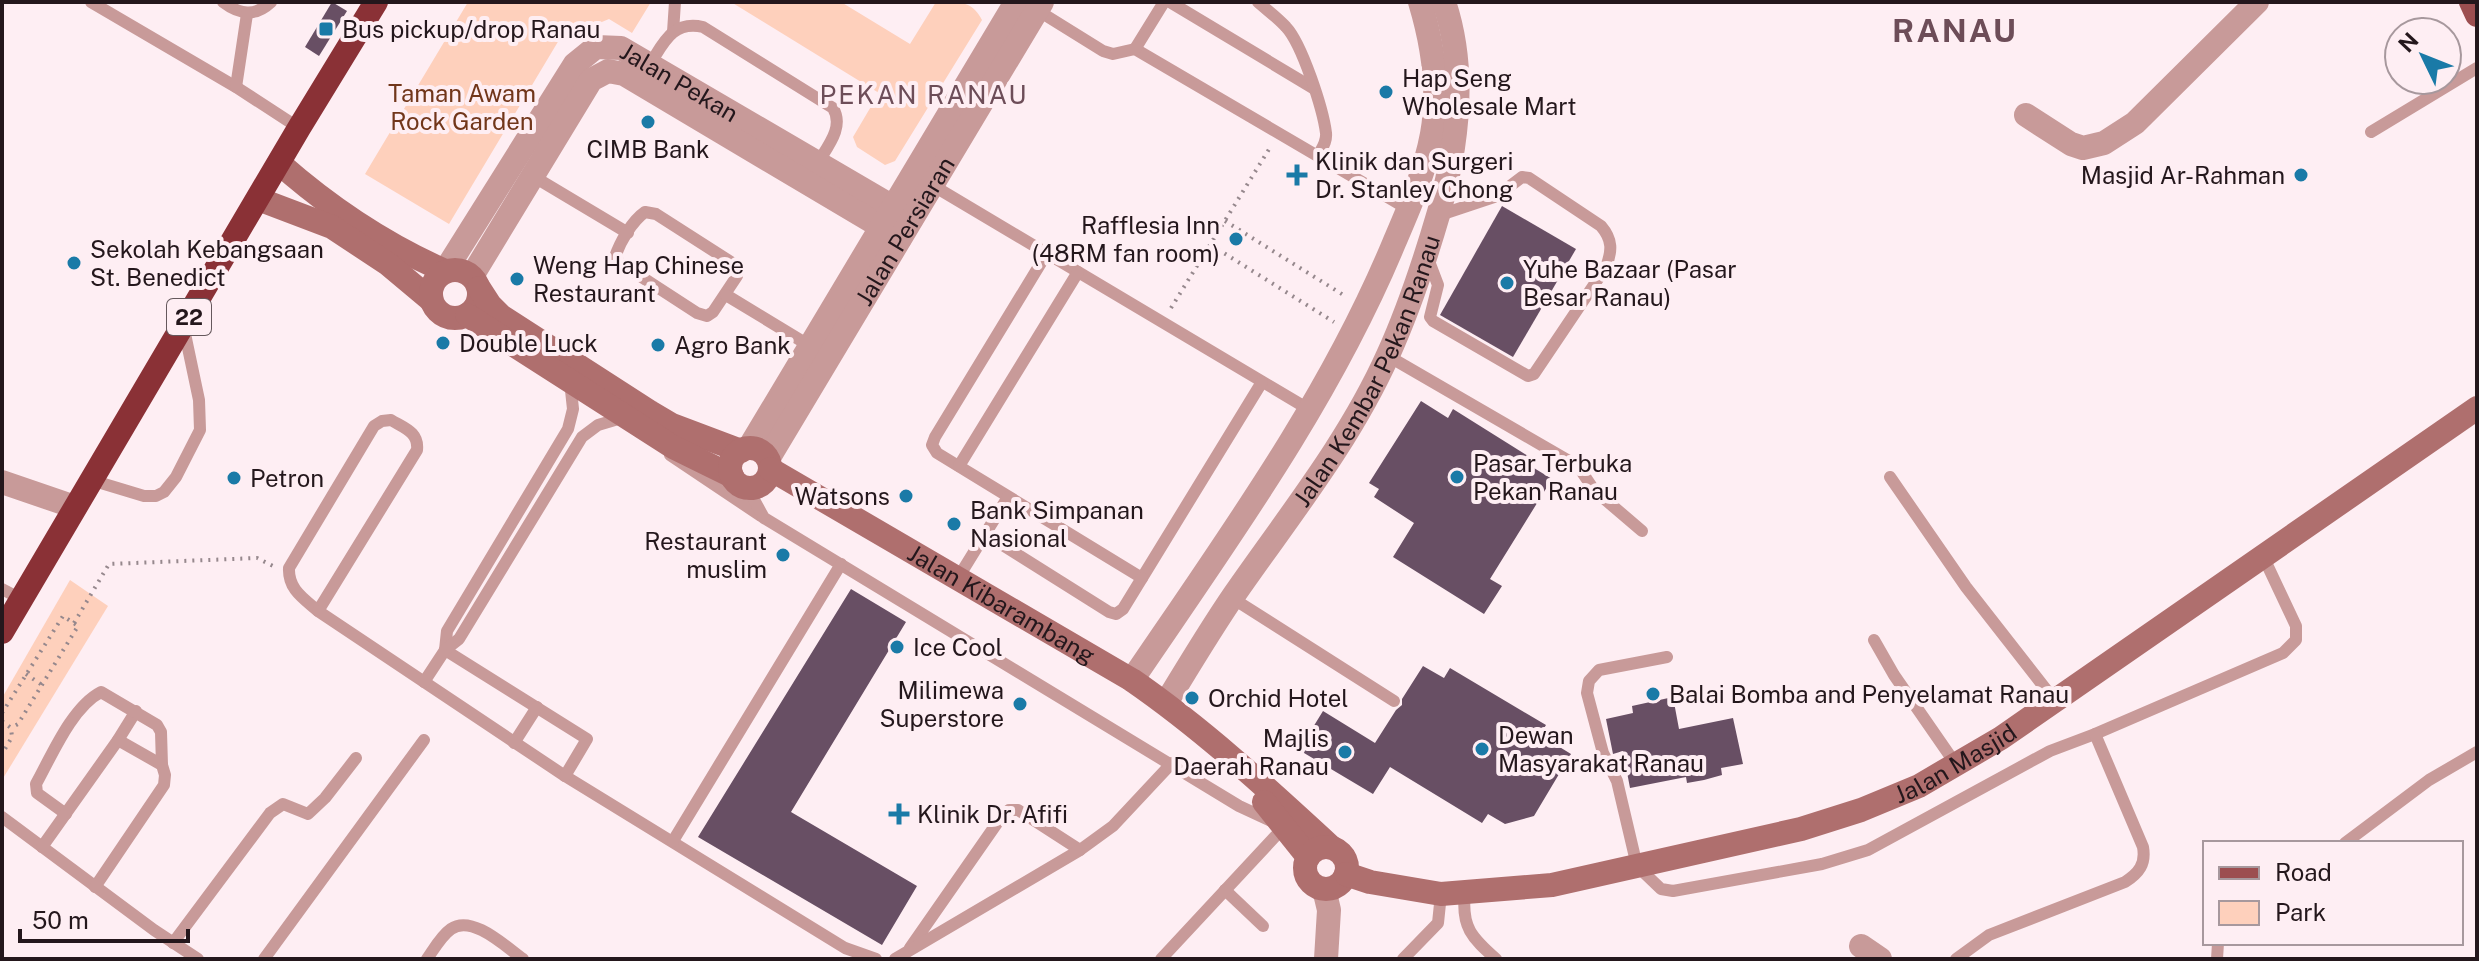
<svg xmlns="http://www.w3.org/2000/svg" width="2479" height="961" font-family="'Public Sans',sans-serif">
<style>
.green{fill:#fed0bc}
.building{fill:#684f64}
.lines{fill:none;stroke-linecap:round;stroke-linejoin:round}
.path{stroke:#96888d;stroke-width:4;stroke-dasharray:2 6;stroke-linecap:butt}
.lane{stroke:#c89a99;stroke-width:12}
.street{stroke:#c89a99;stroke-width:24}
.secondary{stroke:#af6f6e;stroke-width:24}
.primary{stroke:#9c4e50;stroke-width:24}
.highway{stroke:#8a3136;stroke-width:24}
.poi-dot{fill:#1a7aa7;stroke:#feeef3;stroke-width:3}
.labels{text-anchor:middle;dominant-baseline:central;stroke-width:8;stroke-linejoin:round;paint-order:stroke}
.shield{fill:#feeef3;stroke:#65585c;stroke-width:2}
.shield-label{font-size:22px;font-weight:bold;fill:#24171c}
.poi-label{font-size:24px;fill:#24171c;stroke:#feeef3;text-anchor:start}
.street-label{font-size:24px;fill:#24171c;stroke:#feeef3}
.park-label{font-size:24px;fill:#71361a;stroke:#feeef3}
.neighbourhood-label{font-size:26px;letter-spacing:2px;fill:#6d4d58;stroke:#feeef3}
.district-label{font-size:32px;font-weight:bold;letter-spacing:2px;fill:#6d4d58;stroke:#feeef3}
</style>
<rect width="100%" height="100%" fill="#feeef3"/>
<g class="green">
<path d="M468 2H651L632 33 609 19 559 40 449 224 365 174Z"/>
<path d="M731 2H841L910 44 936 2C959 2 972 0 982 20L895 161 885 165 857 147 853 137 879 93Z"/>
<path d="M70 580 108 606 2 780V698Z"/>
</g>
<g class="building">
<path d="M332 2 347 11 319 56 305 47Z"/>
<path d="M1502 206 1576 249 1513 357 1440 315Z"/>
<path d="M1421 401 1448 418 1453 409 1533 459 1529 465 1552 479 1490 579 1502 586 1484 614 1393 557 1414 523 1374 497 1379 489 1369 483Z"/>
<path d="M851 589 906 622 791 812 917 886 882 945 698 837Z"/>
<path d="M1423 666 1444 678 1450 668 1546 725 1540 735 1571 754 1534 816 1505 824 1488 814 1482 823 1390 767 1373 794 1299 750 1323 711 1375 743 1396 710 1402 705V699Z"/>
<path d="M1673 697 1679 729 1733 718 1743 764 1721 768 1722 775 1704 780 1687 783 1686 777 1630 788 1623 751 1613 754 1606 719 1633 713 1632 706Z"/>
</g>
<g class="lines">
<g class="path">
<path d="M1225 221 1345 296"/>
<path d="M1211 245 1334 322"/>
<path d="M1171 308 1271 146"/>
<path d="M74 623 109 564 257 558 273 566"/>
<path d="M26 674 42 685"/>
<path d="M2 713 63 616 78 626 18 724 11 728"/>
<path d="M2 721 11 728 12 737 2 754"/>
</g>
<g class="lane">
<path d="M91 2 236 87 299 128"/>
<path d="M223 2C240 15 255 17 271 2"/>
<path d="M1170 2 1313 88"/>
<path d="M1258 2C1267 10 1278 18 1286 27 1302 44 1323 109 1326 133 1327 142 1322 148 1318 156"/>
<path d="M1037 10 1103 51 1113 54 1135 49 1408 209"/>
<path d="M673 32 675 2"/>
<path d="M1135 49 1164 2"/>
<path d="M648 67C663 45 671 20 703 27L833 108C845 128 826 148 816 166"/>
<path d="M236 87 247 14"/>
<path d="M2371 132 2477 68"/>
<path d="M531 175 628 233"/>
<path d="M932 185 1310 410"/>
<path d="M645 212 656 214 734 264 737 276 713 312 707 316 697 313 617 261 615 257C620 242 632 221 645 212Z"/>
<path d="M1047 253 935 437 932 445 937 453 1142 578 1262 382"/>
<path d="M1427 256 1438 285 1430 317 1433 321 1528 376 1534 374 1606 267C1612 251 1613 240 1601 226L1529 178 1522 177 1497 196 1437 216"/>
<path d="M726 295 810 346"/>
<path d="M1388 356 1569 461 1580 469 1594 490 1642 531"/>
<path d="M391 420C404 428 419 432 417 450L318 611C303 598 288 589 289 568L374 426 382 421Z"/>
<path d="M670 455 761 516"/>
<path d="M959 466 1078 272"/>
<path d="M1890 477 1966 587 2055 701"/>
<path d="M91 480 144 496H156L164 492 176 477 200 430 199 400 184 329"/>
<path d="M747 487 764 518 1239 806 1284 827 1161 959"/>
<path d="M985 534 1109 612 1116 614 1123 609 1142 578"/>
<path d="M958 578 1008 497"/>
<path d="M2 589 21 599"/>
<path d="M1232 598 1394 701"/>
<path d="M318 611 565 776 845 948 876 959"/>
<path d="M1874 640 1894 675 1957 766"/>
<path d="M445 650 447 631 568 429 573 409 570 381"/>
<path d="M445 650 587 739 565 776"/>
<path d="M1667 657 1599 670 1589 681 1587 693 1603 753 1617 781 1637 866 1661 889 1673 891 1822 864 1868 850 2050 751 2095 734 2283 653 2296 640V626L2263 556"/>
<path d="M424 682 445 650 459 639 582 437 598 425 625 417"/>
<path d="M118 740 136 711"/>
<path d="M514 743 537 707"/>
<path d="M66 814 37 793 36 784C52 755 72 707 101 692L157 725 161 732 162 765"/>
<path d="M2 817 154 930 198 959"/>
<path d="M673 841 841 564"/>
<path d="M2345 843 2429 780 2477 752"/>
<path d="M42 847 118 740 162 765 165 775 164 785 95 887"/>
<path d="M1225 890 1263 926"/>
<path d="M1465 893C1461 927 1472 938 1496 959"/>
<path d="M173 943 270 813 283 804 308 814 325 798 356 758"/>
<path d="M910 948 1002 816 1009 810H1018L1080 850"/>
<path d="M264 959 424 740"/>
<path d="M427 959C434 949 441 936 451 929 472 914 506 947 523 959"/>
<path d="M895 959 1080 850 1113 826 1172 763"/>
<path d="M1403 959 1438 923 1441 894"/>
<path d="M1956 959 1989 935 2125 882C2139 873 2146 864 2143 847L2095 734"/>
<path d="M2217 959 2218 943"/>
</g>
<g class="street">
<path d="M2026 115 2071 144 2083 148 2104 143 2135 123 2257 2"/>
<path id="s1" d="M445 271 575 64 596 47 621 48 912 218"/>
<path d="M472 276 591 80 608 71 624 74 900 238"/>
<path d="M749 448 1016 2"/>
<path id="s2" d="M768 459 1042 2"/>
<path d="M2 482 75 507"/>
<path d="M1132 680C1227 540 1329 400 1394 243 1409 208 1425 172 1432 134 1440 89 1433 45 1420 2"/>
<path id="s3" d="M1166 703C1188 667 1210 630 1234 595 1288 517 1349 442 1388 355 1409 309 1425 260 1439 212 1458 144 1467 70 1444 2"/>
<path d="M1324 889 1329 910 1326 959"/>
<path d="M1861 946 1880 959"/>
</g>
<g class="secondary">
<path d="M279 163C330 208 384 244 445 271"/>
<path d="M258 199 332 227 388 264 431 300"/>
<circle cx="455" cy="294" r="24"/>
<path d="M479 288 490 305 501 316 650 412 672 425 741 451"/>
<path d="M467 315 673 447 732 476"/>
<circle cx="750" cy="468" r="20"/>
<path id="s4" d="M770 469 1132 680C1203 729 1268 789 1331 847"/>
<path d="M1264 802 1308 857"/>
<circle cx="1326" cy="868" r="21"/>
<path id="s5" d="M1346 874 1370 882 1441 894 1552 885 1801 829 1861 810 1919 786 2001 738 2477 408"/>
</g>
<path class="primary" d="M2471 2 2477 15"/>
<path class="highway" d="M2 632 299 128 376 2"/>
</g>
<g class="poi-dot">
<rect x="318" y="21" width="16" height="16" rx="4"/>
<circle cx="1386" cy="92" r="8"/>
<circle cx="648" cy="122" r="8"/>
<path d="M1293 163h8v8h8v8h-8v8h-8v-8h-8v-8h8z"/>
<circle cx="2301" cy="175" r="8"/>
<circle cx="1236" cy="239" r="8"/>
<circle cx="74" cy="263" r="8"/>
<circle cx="517" cy="279" r="8"/>
<circle cx="1507" cy="283" r="8"/>
<circle cx="443" cy="343" r="8"/>
<circle cx="658" cy="345" r="8"/>
<circle cx="1457" cy="477" r="8"/>
<circle cx="234" cy="478" r="8"/>
<circle cx="906" cy="496" r="8"/>
<circle cx="954" cy="524" r="8"/>
<circle cx="783" cy="555" r="8"/>
<circle cx="897" cy="647" r="8"/>
<circle cx="1653" cy="694" r="8"/>
<circle cx="1192" cy="698" r="8"/>
<circle cx="1020" cy="704" r="8"/>
<circle cx="1482" cy="749" r="8"/>
<circle cx="1345" cy="752" r="8"/>
<path d="M895 802h8v8h8v8h-8v8h-8v-8h-8v-8h8z"/>
</g>
<g class="labels">
<rect class="shield" x="167" y="299" width="44" height="36" rx="6"/>
<g class="shield-label">
<text x="189" y="317">22</text>
</g>
<g class="poi-label">
<text x="342" y="29">Bus pickup/drop Ranau</text>
<text x="1402" y="78">Hap Seng<tspan x="1402" dy="28">Wholesale Mart</tspan></text>
<text x="648" y="149" text-anchor="middle">CIMB Bank</text>
<text x="1315" y="161">Klinik dan Surgeri<tspan x="1315" dy="28">Dr. Stanley Chong</tspan></text>
<text x="2285" y="175" text-anchor="end">Masjid Ar-Rahman</text>
<text x="1220" y="225" text-anchor="end">Rafflesia Inn<tspan x="1220" dy="28">(48RM fan room)</tspan></text>
<text x="90" y="249">Sekolah Kebangsaan<tspan x="90" dy="28">St. Benedict</tspan></text>
<text x="533" y="265">Weng Hap Chinese<tspan x="533" dy="28">Restaurant</tspan></text>
<text x="1523" y="269">Yuhe Bazaar (Pasar<tspan x="1523" dy="28">Besar Ranau)</tspan></text>
<text x="459" y="343">Double Luck</text>
<text x="674" y="345">Agro Bank</text>
<text x="1473" y="463">Pasar Terbuka<tspan x="1473" dy="28">Pekan Ranau</tspan></text>
<text x="250" y="478">Petron</text>
<text x="890" y="496" text-anchor="end">Watsons</text>
<text x="970" y="510">Bank Simpanan<tspan x="970" dy="28">Nasional</tspan></text>
<text x="767" y="541" text-anchor="end">Restaurant<tspan x="767" dy="28">muslim</tspan></text>
<text x="913" y="647">Ice Cool</text>
<text x="1004" y="690" text-anchor="end">Milimewa<tspan x="1004" dy="28">Superstore</tspan></text>
<text x="1669" y="694">Balai Bomba and Penyelamat Ranau</text>
<text x="1208" y="698">Orchid Hotel</text>
<text x="1498" y="735">Dewan<tspan x="1498" dy="28">Masyarakat Ranau</tspan></text>
<text x="1329" y="738" text-anchor="end">Majlis<tspan x="1329" dy="28">Daerah Ranau</tspan></text>
<text x="917" y="814">Klinik Dr. Afifi</text>
</g>
<g class="street-label">
<text stroke="none"><textPath href="#s1" startOffset="364">Jalan Pekan</textPath></text>
<text stroke="none"><textPath href="#s2" startOffset="266">Jalan Persiaran</textPath></text>
<text stroke="none"><textPath href="#s3" startOffset="390">Jalan Kembar Pekan Ranau</textPath></text>
<text stroke="none"><textPath href="#s4" startOffset="268">Jalan Kibarambang</textPath></text>
<text stroke="none"><textPath href="#s5" startOffset="632">Jalan Masjid</textPath></text>
</g>
<g class="park-label">
<text x="462" y="93">Taman Awam<tspan x="462" dy="28">Rock Garden</tspan></text>
</g>
<g class="neighbourhood-label">
<text x="924" y="94">PEKAN RANAU</text>
</g>
<g class="district-label">
<text x="1955" y="30">RANAU</text>
</g>
</g>
<rect width="2479" height="961" fill="none" stroke="#24171c" stroke-width="8"/>
<rect x="2203" y="841" width="260" height="104" fill="#feeef3" stroke="#a7989d" stroke-width="2"/>
<rect x="2219" y="867" width="40" height="12" fill="#9c4e50" stroke="#a7989d" stroke-width="2"/>
<text x="2275" y="881" font-size="24" fill="#24171c">Road</text>
<rect x="2219" y="901" width="40" height="24" fill="#fed0bc" stroke="#a7989d" stroke-width="2"/>
<text x="2275" y="921" font-size="24" fill="#24171c">Park</text>
<g transform="translate(2423 56) rotate(313)"><circle r="38" fill="#feeef3" stroke="#a7989d" stroke-width="2"/>
<path d="M0-6L14 30L0 20L-14 30Z" fill="#1a7aa7"/>
<text y="-12" font-size="22" font-weight="bold" text-anchor="middle" fill="#24171c">N</text>
</g>
<path d="M20 929v12h168v-12" fill="none" stroke="#24171c" stroke-width="4"/>
<text x="32" y="929" font-size="24" fill="#24171c" stroke="#feeef3" stroke-width="6" paint-order="stroke">50 m</text>
</svg>
